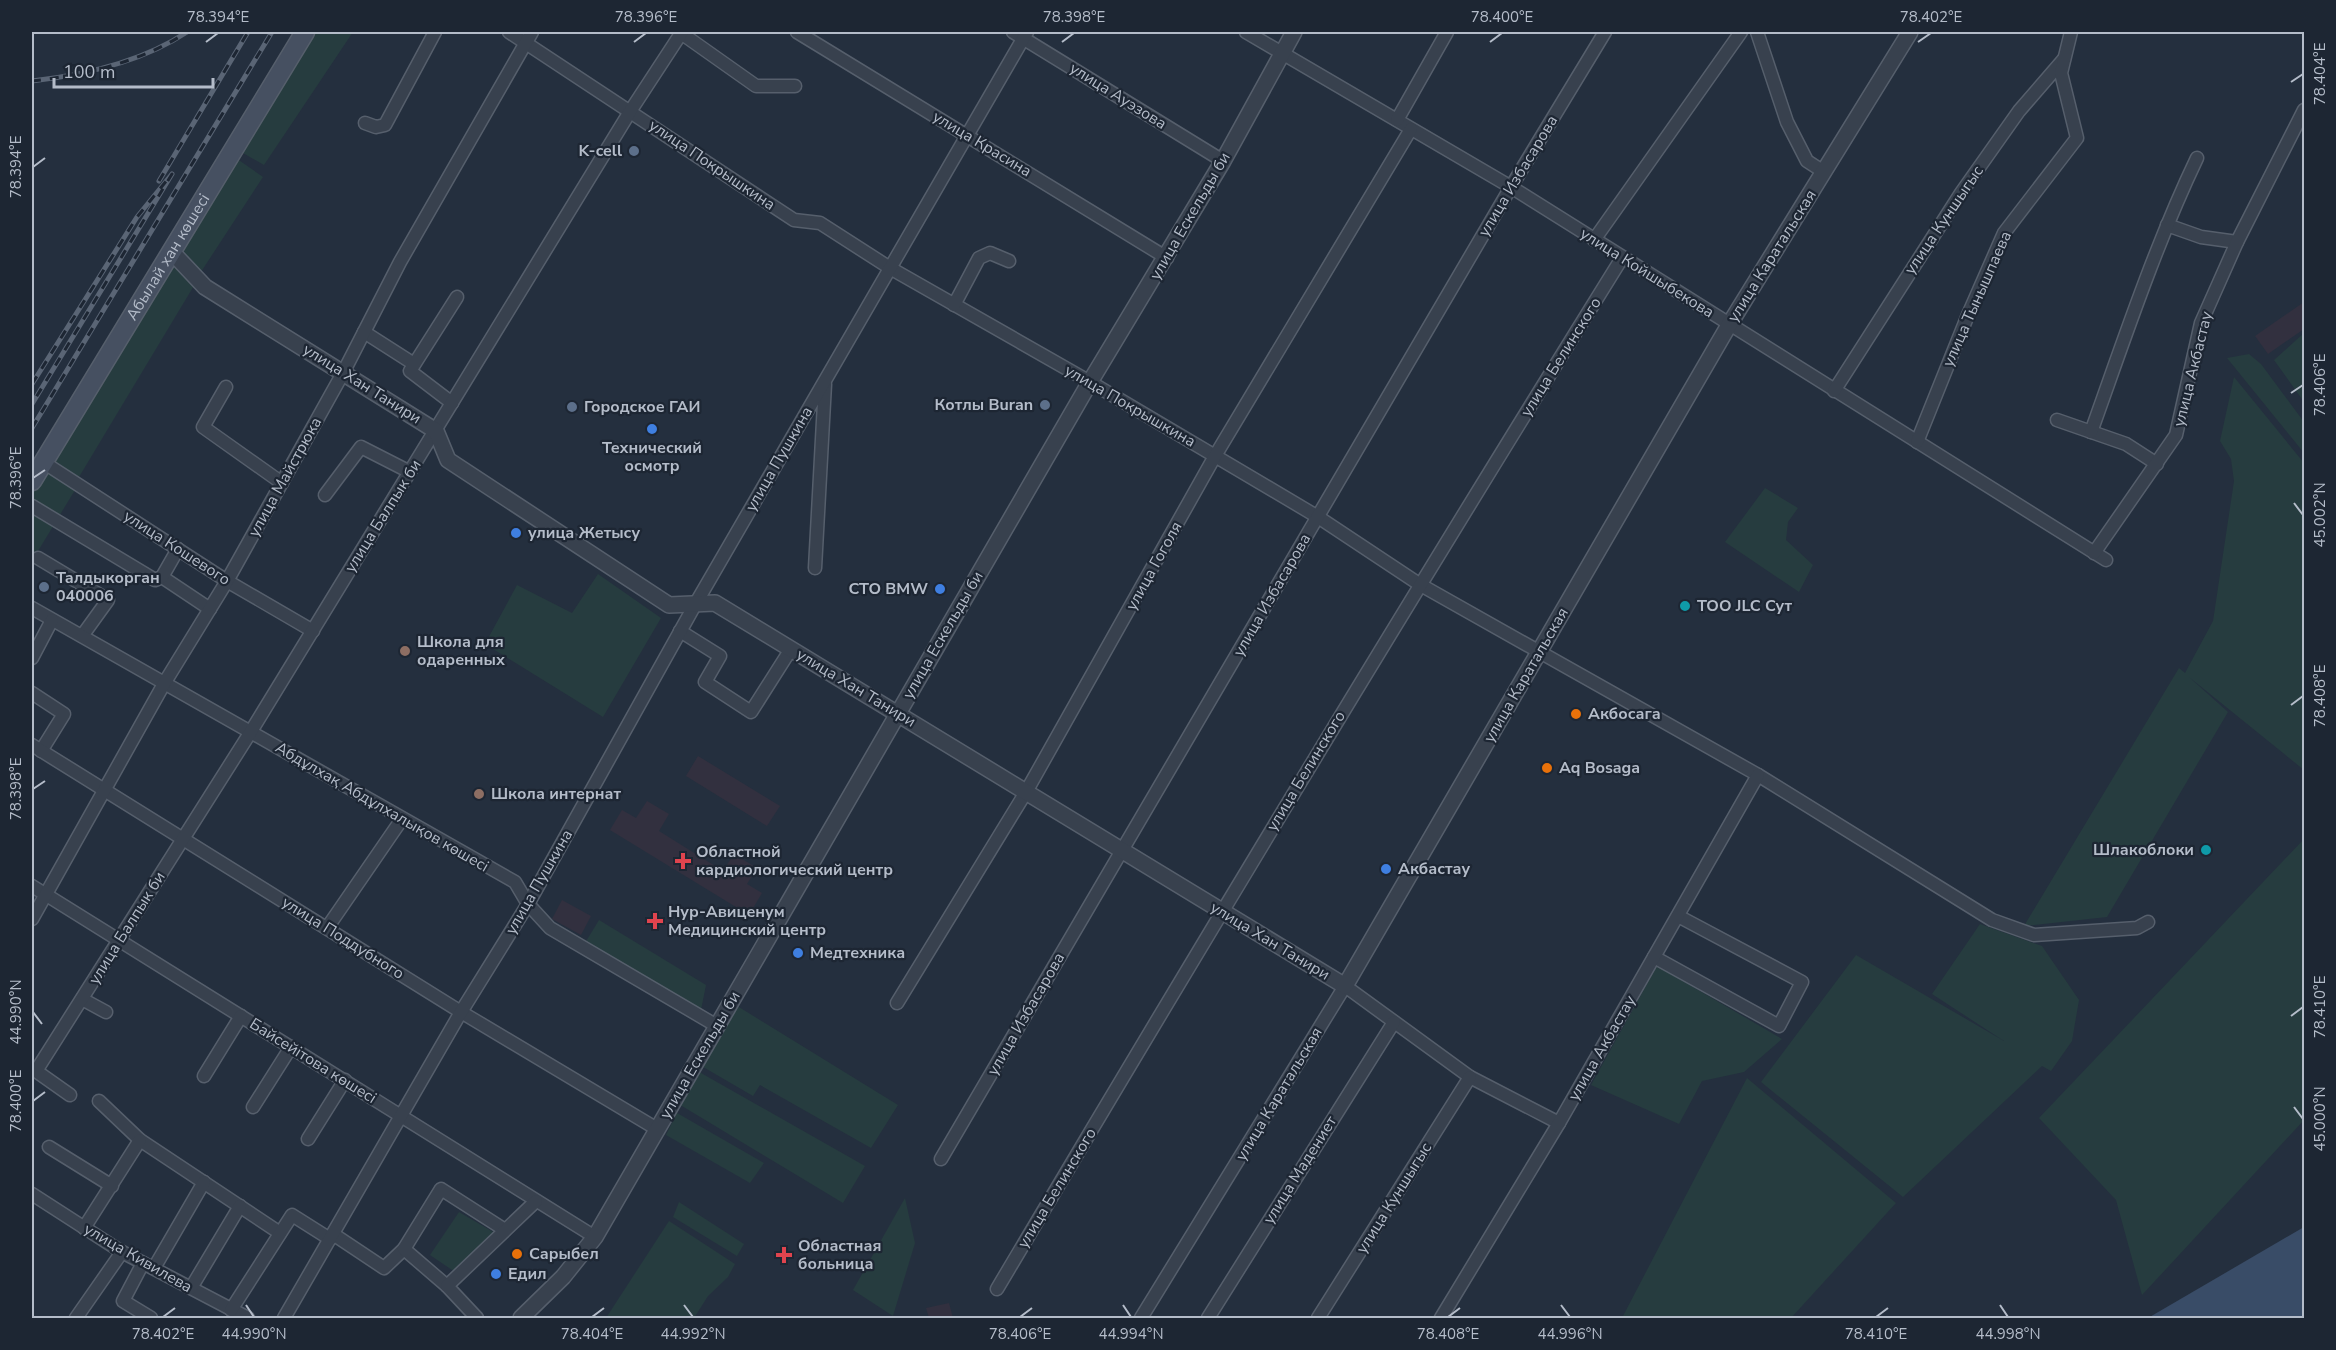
<svg xmlns="http://www.w3.org/2000/svg" width="2336" height="1350" font-family="'Nunito Sans',sans-serif">
<style>
.medical{fill:#32303f}
.green{fill:#263c3f}
.water{fill:#394c67}
.lines{fill:none;stroke-linecap:round;stroke-linejoin:round}
.minor-casing{stroke:#565f6c;stroke-width:15}
.tertiary-casing{stroke:#565f6c;stroke-width:18}
.secondary-casing{stroke:#565f6c;stroke-width:21}
.minor{stroke:#38414e;stroke-width:12}
.tertiary{stroke:#38414e;stroke-width:15}
.secondary{stroke:#465061;stroke-width:18}
.rail-casing{stroke:#5a6575;stroke-width:5}
.rail{stroke:#1d2633;stroke-width:3;stroke-dasharray:9;stroke-linecap:butt}
.ticks{fill:none;stroke:#b4bcc9;stroke-width:2}
.service-dot{fill:#5c6f8a;stroke:#1d2633;stroke-width:2}
.shop-dot{fill:#3f7fe0;stroke:#1d2633;stroke-width:2}
.culture-dot{fill:#0f9aa8;stroke:#1d2633;stroke-width:2}
.education-dot{fill:#8d6e63;stroke:#1d2633;stroke-width:2}
.food-dot{fill:#e8710a;stroke:#1d2633;stroke-width:2}
.health-dot{fill:#e0444e;stroke:#1d2633;stroke-width:2}
.labels{text-anchor:middle;dominant-baseline:central;stroke-width:4.5;stroke-linejoin:round;paint-order:stroke}
.street-label{font-size:16px;fill:#b4bcc9;stroke:#1d2633}
.poi-label{font-size:16px;font-weight:bold;fill:#b4bcc9;stroke:#1d2633;text-anchor:start}
.neatline{fill:none;stroke:#b4bcc9;stroke-width:2}
.ticks-label{font-size:15px;text-anchor:middle;fill:#b4bcc9}
</style>
<rect width="100%" height="100%" fill="#242f3e"/>
<g class="medical">
<path d="M2304 302V329L2268 354 2255 336Z"/>
<path d="M698 756 780 806 767 826 686 776Z"/>
<path d="M647 801 669 814 659 831 723 871 734 854 757 868 747 884 762 893 749 915 610 830 622 810 636 818Z"/>
<path d="M562 900 591 916 581 935 552 919Z"/>
<path d="M949 1303 953 1318H929L926 1308Z"/>
</g>
<g class="green">
<path d="M308 32H353L264 165 236 149Z"/>
<path d="M233 156 263 177 199 275 176 249Z"/>
<path d="M171 260 195 284 79 477 51 460Z"/>
<path d="M2304 333V402L2274 360Z"/>
<path d="M2249 354 2261 364 2304 422V453L2227 358Z"/>
<path d="M2234 377 2304 463V770L2189 677 2228 712 2107 917 2024 926 2179 668 2185 673 2213 621 2234 481 2231 459 2220 441Z"/>
<path d="M45 467 75 490 32 561V489Z"/>
<path d="M1765 488 1798 508 1788 522 1786 540 1813 565 1799 592 1725 542Z"/>
<path d="M598 574 661 618 603 717 485 644 517 585 572 613Z"/>
<path d="M2304 839V1120L2142 1295 2116 1200 2039 1118Z"/>
<path d="M599 920 706 985 701 1010 585 943Z"/>
<path d="M1980 924 2042 946 2079 1000 2072 1041 2051 1071 2042 1066 1903 1197 1761 1082 1856 955 2004 1041 1932 994Z"/>
<path d="M1657 966 1782 1039 1744 1072 1702 1081 1679 1124 1591 1085Z"/>
<path d="M734 1004 898 1105 871 1148 760 1085 753 1096 698 1064Z"/>
<path d="M694 1069 865 1166 843 1203 677 1103Z"/>
<path d="M1747 1078 1896 1203 1791 1318H1622Z"/>
<path d="M677 1113 764 1163 750 1183 666 1135Z"/>
<path d="M905 1198 915 1243 893 1316 853 1290Z"/>
<path d="M679 1202 744 1244 737 1256 673 1217Z"/>
<path d="M459 1212 495 1233 455 1272 430 1255Z"/>
<path d="M669 1221 735 1264 728 1277 708 1296 694 1318H606Z"/>
</g>
<path class="water" d="M2304 1227V1318H2148Z"/>
<g class="lines">
<defs>
<g id="minor">
<path d="M509 32 794 220 820 223 890 268 1090 382 1318 517 1419 584 1758 775 1992 920 2034 935 2137 928 2148 922"/>
<path d="M797 32 1167 258"/>
<path d="M1013 32 1223 161"/>
<path d="M1246 32 1511 187 2106 560"/>
<path d="M1757 32 1787 122 1807 161 1824 172"/>
<path d="M681 33 756 86H795"/>
<path d="M1397 120 1447 32"/>
<path d="M365 123 376 127 385 125 435 32"/>
<path d="M2167 225 2201 237 2237 242"/>
<path d="M1594 240 1741 32"/>
<path d="M954 305 979 258 990 253 1009 261"/>
<path d="M364 332 414 364"/>
<path d="M226 387 203 427 282 483"/>
<path d="M1834 391 1961 193 2019 111 2064 59"/>
<path d="M452 403 410 371 457 297"/>
<path d="M2057 420 2126 444 2157 464"/>
<path d="M2091 432C2124 340 2155 246 2197 158"/>
<path d="M1917 442 1968 315 2004 233 2077 138 2061 73 2071 32"/>
<path d="M43 462 227 581 313 631"/>
<path d="M325 495 361 447 410 472"/>
<path d="M32 506 155 580 162 577 210 609"/>
<path d="M2094 553 2176 435 2201 323 2237 242 2304 110"/>
<path d="M38 558 108 600 82 636"/>
<path d="M815 568 825 384"/>
<path d="M162 577 178 549"/>
<path d="M32 608 515 882 528 904 550 928 717 1026"/>
<path d="M680 631 720 656 705 682 751 712 791 649"/>
<path d="M32 658 52 620"/>
<path d="M32 693 64 714 41 751"/>
<path d="M32 745 461 1012 657 1129"/>
<path d="M32 886 595 1237"/>
<path d="M32 919 165 682 227 581 343 373 400 262 532 32"/>
<path d="M327 928 402 819"/>
<path d="M1654 957 1779 1026 1802 982 1678 916"/>
<path d="M82 999 106 1012"/>
<path d="M897 1003 1026 792 1215 456 1411 129"/>
<path d="M204 1076 241 1016"/>
<path d="M70 1095 36 1071 250 733 631 110 682 32"/>
<path d="M99 1101 140 1140 280 1233"/>
<path d="M253 1107 291 1047"/>
<path d="M308 1139 345 1080"/>
<path d="M49 1147 112 1186"/>
<path d="M941 1159 1511 187 1605 32"/>
<path d="M32 1194 122 1252 248 1318"/>
<path d="M84 1228 140 1140"/>
<path d="M333 1234 384 1268 404 1249"/>
<path d="M143 1263 123 1301 151 1318"/>
<path d="M154 1268 204 1182"/>
<path d="M447 1286 404 1249 441 1189 505 1230"/>
<path d="M191 1288 240 1206"/>
<path d="M997 1289C1202 943 1410 599 1622 258"/>
<path d="M231 1310 292 1215 330 1239"/>
<path d="M76 1318 122 1252"/>
<path d="M284 1318 461 1012 528 904 696 603 1027 32"/>
<path d="M477 1318 447 1286 536 1201"/>
<path d="M1141 1318 1345 986 1470 1077 1559 1123"/>
<path d="M1208 1318 1394 1022"/>
<path d="M1318 1318 1470 1077"/>
<path d="M1441 1318 1559 1123 1758 775"/>
</g>
<g id="tertiary">
<path d="M171 251 205 287 436 431 448 460 669 605 715 603 1345 986 1729 325 1910 32"/>
<path d="M521 1318 563 1277 595 1237 1090 382 1223 161 1294 32"/>
</g>
<g id="secondary">
<path id="s1" d="M32 481 305 32"/>
</g>
</defs>
<use href="#minor" class="minor-casing"/>
<use href="#tertiary" class="tertiary-casing"/>
<use href="#secondary" class="secondary-casing"/>
<use href="#minor" class="minor"/>
<use href="#tertiary" class="tertiary"/>
<use href="#secondary" class="secondary"/>
<defs>
<g id="rail">
<path d="M32 81C84 75 142 62 187 32"/>
<path d="M159 181 248 32"/>
<path d="M32 384 137 217 172 174 32 404"/>
<path d="M32 428 272 32"/>
</g>
</defs>
<use href="#rail" class="rail-casing"/>
<use href="#rail" class="rail"/>
</g>
<path class="ticks" d="M206 42 218 33M634 42 646 33M1062 42 1074 33M1490 42 1502 33M1918 42 1931 33M2291 82 2303 74M33 167 45 158M2291 393 2303 385M33 478 45 470M2294 503 2303 515M2291 705 2303 696M33 789 45 781M33 1012 42 1024M2291 1016 2303 1007M33 1101 45 1092M2294 1107 2303 1119M246 1305 254 1317M684 1305 693 1317M1123 1305 1131 1317M1561 1305 1570 1317M2000 1305 2008 1317M163 1317 175 1308M592 1317 604 1308M1020 1317 1032 1308M1448 1317 1460 1308M1876 1317 1888 1308"/>
<g class="service-dot">
<circle cx="634" cy="151" r="6"/>
<circle cx="1045" cy="405" r="6"/>
<circle cx="572" cy="407" r="6"/>
<circle cx="44" cy="587" r="6"/>
</g>
<g class="shop-dot">
<circle cx="652" cy="429" r="6"/>
<circle cx="516" cy="533" r="6"/>
<circle cx="940" cy="589" r="6"/>
<circle cx="1386" cy="869" r="6"/>
<circle cx="798" cy="953" r="6"/>
<circle cx="496" cy="1274" r="6"/>
</g>
<g class="culture-dot">
<circle cx="1685" cy="606" r="6"/>
<circle cx="2206" cy="850" r="6"/>
</g>
<g class="education-dot">
<circle cx="405" cy="651" r="6"/>
<circle cx="479" cy="794" r="6"/>
</g>
<g class="food-dot">
<circle cx="1576" cy="714" r="6"/>
<circle cx="1547" cy="768" r="6"/>
<circle cx="517" cy="1254" r="6"/>
</g>
<g class="health-dot">
<path d="M680 852h6v6h6v6h-6v6h-6v-6h-6v-6h6z"/>
<path d="M652 912h6v6h6v6h-6v6h-6v-6h-6v-6h6z"/>
<path d="M781 1246h6v6h6v6h-6v6h-6v-6h-6v-6h6z"/>
</g>
<g class="labels">
<g class="street-label">
<text transform="translate(1118 96) rotate(32)">улица Ауэзова</text>
<text transform="translate(982 144) rotate(31)">улица Красина</text>
<text transform="translate(712 165) rotate(34)">улица Покрышкина</text>
<text transform="translate(1518 176) rotate(-59)">улица Избасарова</text>
<text transform="translate(1190 216) rotate(-60)">улица Ескельды би</text>
<text transform="translate(1944 220) rotate(-56)">улица Куншыгыс</text>
<text stroke="none"><textPath href="#s1" startOffset="262">Абылай хан көшесі</textPath></text>
<text transform="translate(1772 256) rotate(-58)">улица Каратальская</text>
<text transform="translate(1647 273) rotate(32)">улица Койшыбекова</text>
<text transform="translate(1977 299) rotate(-66)">улица Тынышпаева</text>
<text transform="translate(1561 357) rotate(-58)">улица Белинского</text>
<text transform="translate(2193 369) rotate(-76)">улица Акбастау</text>
<text transform="translate(362 384) rotate(32)">улица Хан Танири</text>
<text transform="translate(1130 406) rotate(30)">улица Покрышкина</text>
<text transform="translate(779 459) rotate(-60)">улица Пушкина</text>
<text transform="translate(285 477) rotate(-61)">улица Майстрюка</text>
<text transform="translate(383 516) rotate(-58)">улица Балпык би</text>
<text transform="translate(177 548) rotate(33)">улица Кошевого</text>
<text transform="translate(1154 566) rotate(-61)">улица Гоголя</text>
<text transform="translate(1272 595) rotate(-60)">улица Избасарова</text>
<text transform="translate(943 635) rotate(-60)">улица Ескельды би</text>
<text transform="translate(1526 675) rotate(-60)">улица Каратальская</text>
<text transform="translate(856 688) rotate(31)">улица Хан Танири</text>
<text transform="translate(1306 771) rotate(-59)">улица Белинского</text>
<text transform="translate(382 807) rotate(30)">Абдұлхақ Абдұлхалықов көшесі</text>
<text transform="translate(539 882) rotate(-60)">улица Пушкина</text>
<text transform="translate(127 928) rotate(-58)">улица Балпык би</text>
<text transform="translate(343 938) rotate(32)">улица Поддубного</text>
<text transform="translate(1270 941) rotate(31)">улица Хан Танири</text>
<text transform="translate(1026 1014) rotate(-60)">улица Избасарова</text>
<text transform="translate(1602 1048) rotate(-60)">улица Акбастау</text>
<text transform="translate(700 1055) rotate(-60)">улица Ескельды би</text>
<text transform="translate(313 1061) rotate(32)">Байсейітова көшесі</text>
<text transform="translate(1279 1094) rotate(-59)">улица Каратальская</text>
<text transform="translate(1300 1170) rotate(-58)">улица Мадениет</text>
<text transform="translate(1057 1188) rotate(-59)">улица Белинского</text>
<text transform="translate(1394 1198) rotate(-58)">улица Куншыгыс</text>
<text transform="translate(138 1258) rotate(30)">улица Кивилева</text>
</g>
<g class="poi-label">
<text x="622" y="151" text-anchor="end">K-cell</text>
<text x="1033" y="405" text-anchor="end">Котлы Buran</text>
<text x="584" y="407">Городское ГАИ</text>
<text x="652" y="448" text-anchor="middle">Технический<tspan x="652" dy="18">осмотр</tspan></text>
<text x="528" y="533">улица Жетысу</text>
<text x="56" y="578">Талдыкорган<tspan x="56" dy="18">040006</tspan></text>
<text x="928" y="589" text-anchor="end">СТО BMW</text>
<text x="1697" y="606">ТОО JLC Сут</text>
<text x="417" y="642">Школа для<tspan x="417" dy="18">одаренных</tspan></text>
<text x="1588" y="714">Акбосага</text>
<text x="1559" y="768">Aq Bosaga</text>
<text x="491" y="794">Школа интернат</text>
<text x="2194" y="850" text-anchor="end">Шлакоблоки</text>
<text x="696" y="852">Областной<tspan x="696" dy="18">кардиологический центр</tspan></text>
<text x="1398" y="869">Акбастау</text>
<text x="668" y="912">Нур-Авиценум<tspan x="668" dy="18">Медицинский центр</tspan></text>
<text x="810" y="953">Медтехника</text>
<text x="798" y="1246">Областная<tspan x="798" dy="18">больница</tspan></text>
<text x="529" y="1254">Сарыбел</text>
<text x="508" y="1274">Едил</text>
</g>
</g>
<rect width="2336" height="1350" fill="none" stroke="#1d2633" stroke-width="66"/>
<path d="M54 78v9h159v-9" fill="none" stroke="#b4bcc9" stroke-width="3"/>
<text x="63" y="78" font-size="18" fill="#b4bcc9" stroke="#1d2633" stroke-width="4.5" paint-order="stroke">100 m</text>
<rect x="33" y="33" width="2270" height="1284" class="neatline"/>
<g class="ticks-label">
<text x="218" y="22">78.394°E</text>
<text x="646" y="22">78.396°E</text>
<text x="1074" y="22">78.398°E</text>
<text x="1502" y="22">78.400°E</text>
<text x="1931" y="22">78.402°E</text>
<text transform="translate(2320 74) rotate(-90)" y="5">78.404°E</text>
<text transform="translate(16 167) rotate(-90)" y="5">78.394°E</text>
<text transform="translate(2320 385) rotate(-90)" y="5">78.406°E</text>
<text transform="translate(16 478) rotate(-90)" y="5">78.396°E</text>
<text transform="translate(2320 515) rotate(-90)" y="5">45.002°N</text>
<text transform="translate(2320 696) rotate(-90)" y="5">78.408°E</text>
<text transform="translate(16 789) rotate(-90)" y="5">78.398°E</text>
<text transform="translate(2320 1007) rotate(-90)" y="5">78.410°E</text>
<text transform="translate(16 1012) rotate(-90)" y="5">44.990°N</text>
<text transform="translate(16 1101) rotate(-90)" y="5">78.400°E</text>
<text transform="translate(2320 1119) rotate(-90)" y="5">45.000°N</text>
<text x="163" y="1339">78.402°E</text>
<text x="254" y="1339">44.990°N</text>
<text x="592" y="1339">78.404°E</text>
<text x="693" y="1339">44.992°N</text>
<text x="1020" y="1339">78.406°E</text>
<text x="1131" y="1339">44.994°N</text>
<text x="1448" y="1339">78.408°E</text>
<text x="1570" y="1339">44.996°N</text>
<text x="1876" y="1339">78.410°E</text>
<text x="2008" y="1339">44.998°N</text>
</g>
</svg>
